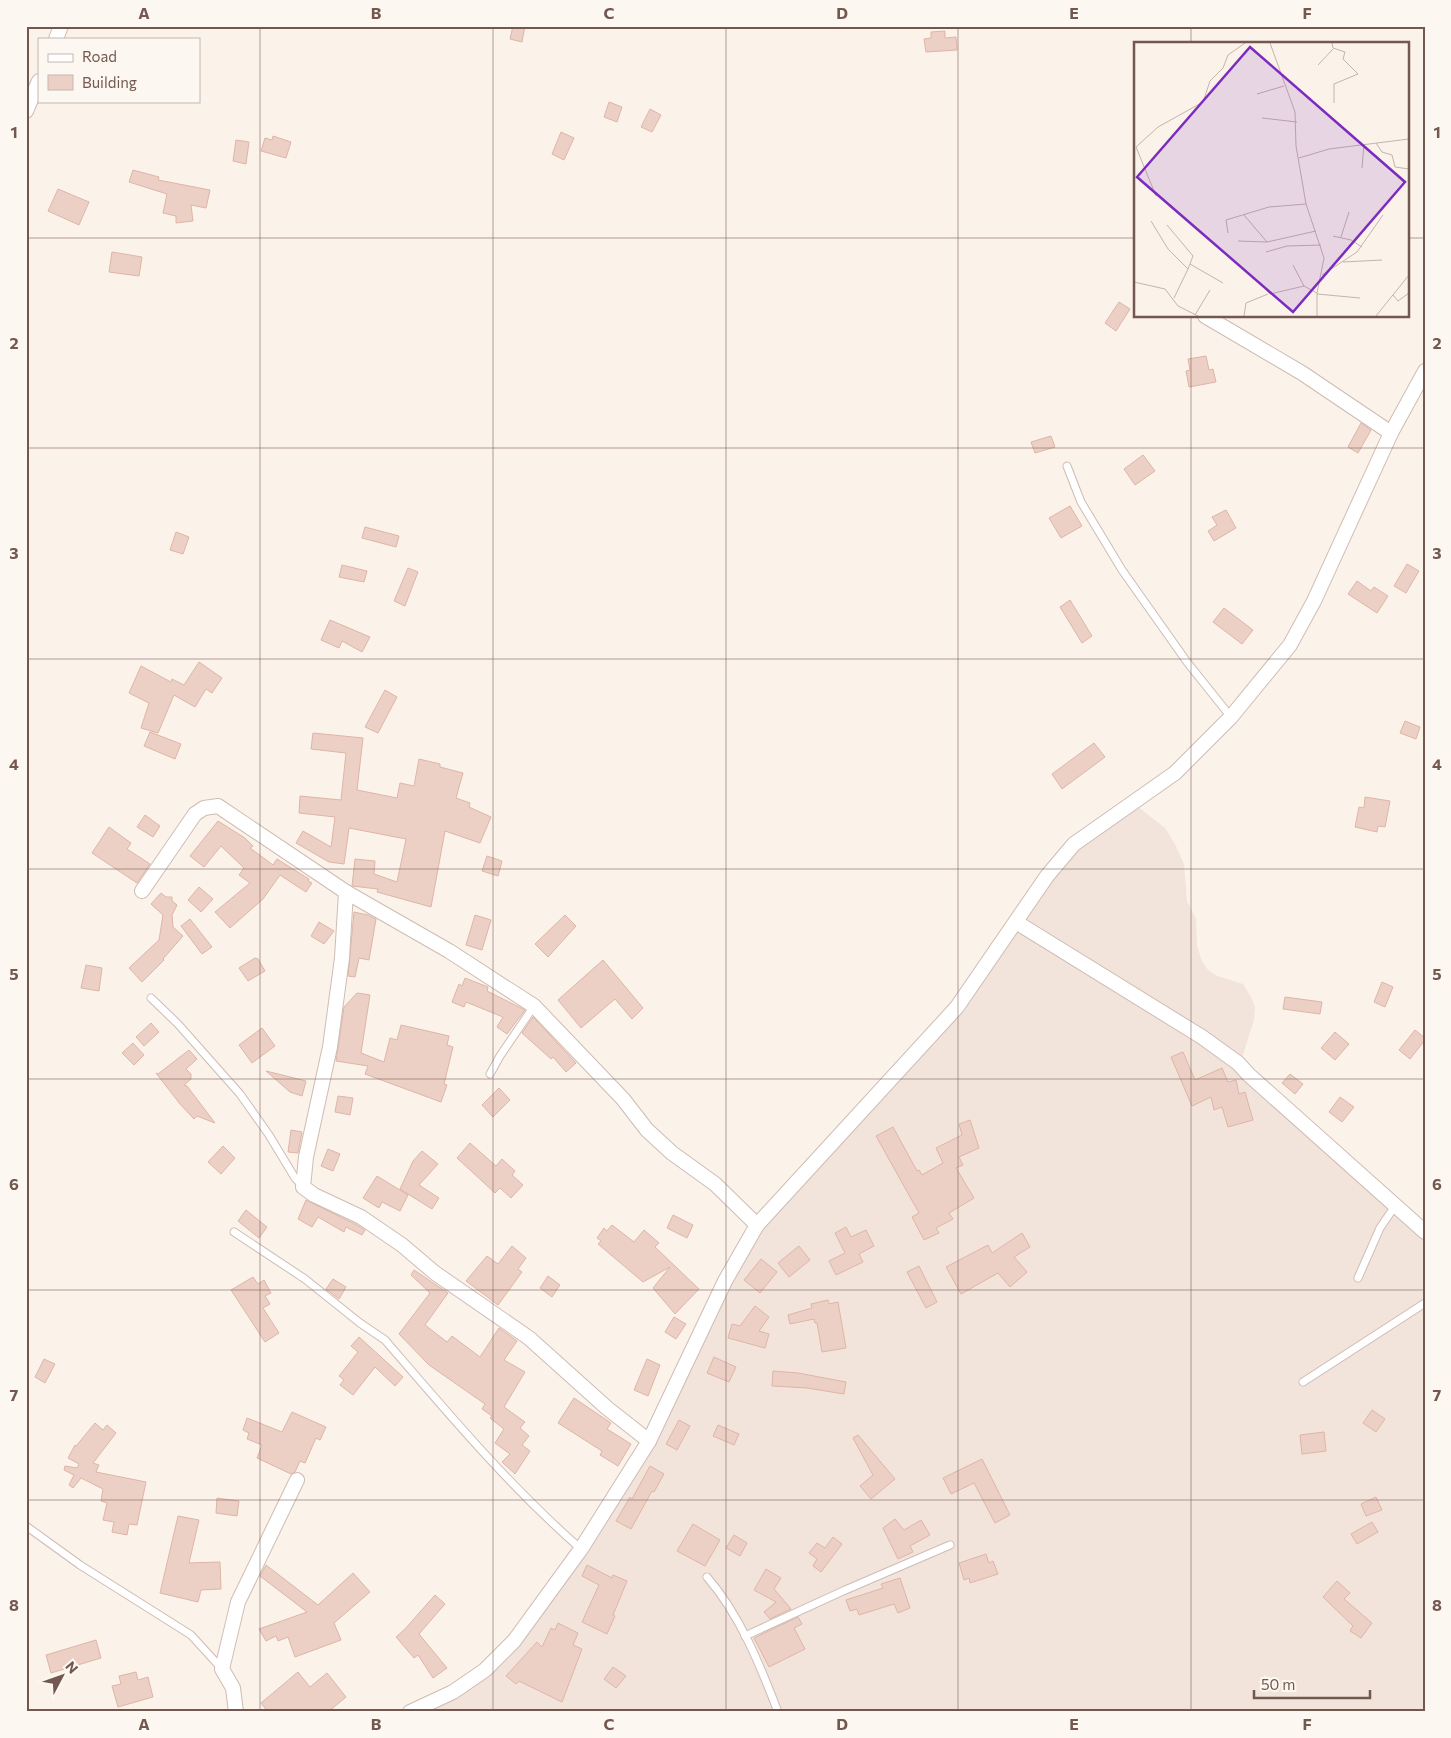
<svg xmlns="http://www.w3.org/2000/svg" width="1451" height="1738" font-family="Commissioner,sans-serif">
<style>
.residential{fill:#f2e4da}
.building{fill:#edd0c5;stroke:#deb5a7}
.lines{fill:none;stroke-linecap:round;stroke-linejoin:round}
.lane-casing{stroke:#cebcb4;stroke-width:9}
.street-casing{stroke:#cebcb4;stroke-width:16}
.lane{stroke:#fff;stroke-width:7}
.street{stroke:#fff;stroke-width:14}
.grid{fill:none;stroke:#735850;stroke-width:1;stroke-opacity:0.55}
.inset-road{fill:none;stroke:#c5b4ac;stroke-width:1}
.view{fill:#7b2cbf;fill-opacity:0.15;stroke:#7b2cbf;stroke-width:2.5}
.inset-edge{fill:none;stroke:#735850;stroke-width:2.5}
.neatline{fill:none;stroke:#735850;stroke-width:2}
.grid-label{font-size:16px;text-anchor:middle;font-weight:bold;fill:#735850}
</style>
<rect width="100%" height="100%" fill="#fbf2ea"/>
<path class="residential" d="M1133 803 1165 828 1176 846 1184 864 1187 901 1196 919 1197 945 1201 959 1208 970 1217 976 1243 984 1251 997 1255 1007 1254 1020 1241 1061 1425 1234V1712H414L484 1672 570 1570 759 1225 958 1009 1074 847Z"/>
<g class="building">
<path d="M513 26H525L522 42 510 39Z"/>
<path d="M945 31V38L956 37 957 50 926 52 924 39 931 38V32Z"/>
<path d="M609 102 622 107 617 122 604 117Z"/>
<path d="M650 109 661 115 652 132 641 127Z"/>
<path d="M561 132 574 138 564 160 552 154Z"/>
<path d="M273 136 291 142 286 158 261 151 265 138 272 140Z"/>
<path d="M236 140 249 142 246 164 233 161Z"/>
<path d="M133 170 159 177 158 180 210 190 206 208 191 205 193 221 176 223V216L163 213 167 194 129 182Z"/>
<path d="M58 189 89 202 79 225 48 211Z"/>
<path d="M112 252 142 257 139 276 109 272Z"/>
<path d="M1119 302 1130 309 1116 331 1105 323Z"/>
<path d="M1206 356 1209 370 1213 369 1216 382 1189 387 1186 371 1190 370 1188 359Z"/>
<path d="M1361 423 1371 430 1358 453 1348 447Z"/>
<path d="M1051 436 1055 447 1035 453 1031 442Z"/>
<path d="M1143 455 1155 471 1135 485 1124 469Z"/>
<path d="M1070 506 1082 526 1061 538 1049 518Z"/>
<path d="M1226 510 1236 528 1214 541 1208 531 1217 525 1212 517Z"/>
<path d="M365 527 399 536 396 547 362 538Z"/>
<path d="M176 532 189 537 183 554 170 550Z"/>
<path d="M1407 564 1419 571 1406 593 1394 586Z"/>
<path d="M342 565 367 571 364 582 339 577Z"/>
<path d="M408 568 418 572 405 606 394 601Z"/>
<path d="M1357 581 1371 591 1374 587 1388 596 1377 613 1348 594Z"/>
<path d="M1070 600 1092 636 1082 643 1060 607Z"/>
<path d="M1224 608 1253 630 1242 644 1213 622Z"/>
<path d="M330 620 370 637 362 652 342 641 339 648 321 640Z"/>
<path d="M199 662 222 678 212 693 206 689 195 707 174 695 158 733 141 728 149 703 129 693 141 666 171 682 172 679 184 685Z"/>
<path d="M385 690 397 697 378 733 365 727Z"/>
<path d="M1405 721 1420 727 1416 739 1400 733Z"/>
<path d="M150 732 181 744 175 759 144 746Z"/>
<path d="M313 733 363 738 357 790 397 798 400 783 414 786 419 759 440 764V767L463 773 456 798 470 803 469 807 491 817 480 843 445 831 431 907 377 892 378 889 352 886 355 859 375 861 374 874 397 882 406 839 349 828 344 864 329 862 296 843 303 831 331 847 335 817 299 813 300 796 341 800 346 753 311 749Z"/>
<path d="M1094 743 1105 757 1062 789 1052 774Z"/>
<path d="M1365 797 1390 801 1385 827 1378 826 1377 832 1355 827 1359 807 1364 808Z"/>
<path d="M145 815 160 826 153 837 137 827Z"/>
<path d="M218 821 245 838 253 846 250 848 273 865 277 859 309 879 308 881 312 883 306 892 280 875 263 899 230 928 215 912 250 883 239 875 244 868 221 846 204 867 190 856Z"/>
<path d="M109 827 131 843 127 849 150 864 137 883 92 853Z"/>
<path d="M487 856 502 861 498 876 482 871Z"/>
<path d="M199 887 213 899 201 912 188 900Z"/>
<path d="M161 893 166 897H172V901L177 905 172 915 173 927 183 936 163 959 164 960 142 982 129 968 159 940 163 915 151 904Z"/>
<path d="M354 912 368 915 376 919 369 960 359 958 355 977 348 976Z"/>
<path d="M475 915 491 920 482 950 466 945Z"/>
<path d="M565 915 576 926 548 957 535 944Z"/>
<path d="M190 919 212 947 202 954 181 926Z"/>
<path d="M319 922 334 931 324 944 311 936Z"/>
<path d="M255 958 258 959 265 971 248 981 239 968Z"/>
<path d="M603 960 643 1008 632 1019 615 999 581 1028 558 1000Z"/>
<path d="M86 965 102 968 99 991 81 988Z"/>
<path d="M465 978 488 987 487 991 525 1010 507 1034 497 1027 503 1017 466 1002 464 1007 452 1002 459 984 462 986Z"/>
<path d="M1382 982 1393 987 1385 1007 1374 1002Z"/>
<path d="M357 993 370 995 361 1053 384 1062 390 1038 397 1040 401 1025 449 1036 447 1045 453 1047 444 1084 447 1085 441 1102 365 1074 368 1066 336 1061 344 1007Z"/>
<path d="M1285 997 1322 1002 1320 1014 1283 1009Z"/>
<path d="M533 1017 576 1063 566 1072 553 1057 551 1059 522 1033Z"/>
<path d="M151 1023 159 1032 144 1046 136 1037Z"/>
<path d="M262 1028 275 1046 252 1063 239 1045Z"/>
<path d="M1415 1030 1425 1038V1040L1410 1059 1399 1050Z"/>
<path d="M1335 1032 1349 1044 1335 1060 1321 1048Z"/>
<path d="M133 1043 144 1055 134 1065 122 1053Z"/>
<path d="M189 1050 197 1059 186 1069 191 1074V1079L184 1085 187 1086 215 1123 197 1116 194 1119 180 1104 156 1073 158 1074Z"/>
<path d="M1183 1052 1195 1080 1222 1068 1228 1082 1236 1080 1239 1094 1245 1092 1253 1120 1228 1127 1222 1107 1214 1110 1211 1097 1192 1106 1171 1057Z"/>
<path d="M266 1071 306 1081 302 1096 290 1092Z"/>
<path d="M1290 1074 1303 1084 1295 1094 1282 1083Z"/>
<path d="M499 1088 510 1100 493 1117 482 1105Z"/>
<path d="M338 1096 353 1098 350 1115 335 1112Z"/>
<path d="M1340 1097 1354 1107 1342 1122 1329 1112Z"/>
<path d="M970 1120 979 1148 959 1157 963 1165 956 1168 974 1198 949 1213 953 1219 936 1228 939 1233 924 1240 912 1217 919 1213 876 1136 893 1127 917 1171 919 1170 922 1175 943 1163 936 1148 962 1135 959 1124Z"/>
<path d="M291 1130 302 1132 298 1153 288 1152Z"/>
<path d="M470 1143 496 1166 502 1159 515 1171 512 1175 523 1185 511 1198 500 1188 495 1193 457 1158Z"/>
<path d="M223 1146 235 1158 221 1174 208 1162Z"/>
<path d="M328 1149 340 1154 333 1171 321 1166Z"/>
<path d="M422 1151 438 1164 419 1185 439 1198 432 1209 400 1189 413 1161Z"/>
<path d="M377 1176 408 1195 400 1211 382 1202 379 1208 363 1198Z"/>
<path d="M306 1200 357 1225 365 1230 362 1235 346 1227 344 1232 318 1217 312 1227 298 1219Z"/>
<path d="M246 1210 267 1227 259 1238 238 1221Z"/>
<path d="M673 1215 693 1225 687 1238 667 1228Z"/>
<path d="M612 1225 634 1242 644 1230 659 1243 655 1247 699 1289 675 1314 653 1288 670 1267 643 1282 598 1244 601 1241 597 1238 604 1228 607 1231Z"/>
<path d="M846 1227 851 1237 866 1230 874 1246 859 1254 863 1262 836 1275 829 1261 845 1253 835 1233Z"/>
<path d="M1022 1233 1030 1247 1014 1257 1027 1272 1010 1287 998 1273 961 1294 946 1267 988 1245 992 1253Z"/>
<path d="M512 1246 526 1258 518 1269 522 1272 498 1305 466 1281 487 1256 498 1264Z"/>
<path d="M799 1246 810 1260 789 1277 778 1263Z"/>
<path d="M761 1259 777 1272 760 1293 744 1280Z"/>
<path d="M919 1266 937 1302 926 1308 907 1272Z"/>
<path d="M414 1270 448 1293 425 1325 447 1342 452 1336 480 1357 499 1328 517 1341 504 1360 525 1372 504 1407 525 1422 520 1428 529 1436 522 1445 530 1451 515 1474 502 1462 510 1454 495 1443 504 1429 490 1418 492 1416 482 1409 485 1404 429 1365 399 1334 430 1293 411 1275Z"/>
<path d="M548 1276 560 1285 552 1297 540 1288Z"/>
<path d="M253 1277 258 1284 264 1280 271 1293 265 1296 270 1304 263 1308 279 1333 265 1342 231 1290Z"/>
<path d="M333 1279 346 1287 339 1299 326 1289Z"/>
<path d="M828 1300 829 1304 838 1302 846 1348 822 1352 817 1323H815L814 1319 790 1324 788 1315 812 1308 811 1304Z"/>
<path d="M755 1306 769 1317 759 1331 769 1334 765 1348 728 1338 732 1324 740 1326Z"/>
<path d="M674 1317 686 1324 676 1339 665 1332Z"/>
<path d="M359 1337 403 1377 395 1386 375 1367 353 1395 340 1385 344 1380 339 1376 358 1352 351 1346Z"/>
<path d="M714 1357 736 1367 729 1382 707 1373Z"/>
<path d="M44 1359 55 1364 45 1383 35 1377Z"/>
<path d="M647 1359 660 1365 648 1396 634 1390Z"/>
<path d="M773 1371 798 1373 846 1382 844 1394 807 1388 772 1386Z"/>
<path d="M574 1398 611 1423 607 1429 631 1444 618 1466 600 1455 602 1451 558 1423Z"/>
<path d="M1372 1410 1385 1419 1376 1432 1363 1423Z"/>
<path d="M292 1412 326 1427 320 1440 316 1438 305 1463 300 1461 295 1472 291 1474 257 1458 262 1445 247 1439 249 1433 243 1430 247 1418 282 1432Z"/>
<path d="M679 1420 690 1426 677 1450 666 1444Z"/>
<path d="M95 1423 103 1430 107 1425 116 1433 93 1463 99 1465 96 1472 146 1482 137 1525 129 1524 127 1535 112 1532 114 1522 103 1520 107 1503 101 1501 103 1489 81 1478 73 1488 69 1485 74 1475 64 1470 65 1466 77 1468 79 1464 68 1458 75 1445 76 1446Z"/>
<path d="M718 1425 739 1434 734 1445 713 1436Z"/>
<path d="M1324 1432 1326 1451 1302 1454 1300 1435Z"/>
<path d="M858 1435 895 1479 871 1499 860 1486 873 1475 853 1438Z"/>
<path d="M982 1459 1010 1515 995 1523 974 1483 951 1494 943 1478Z"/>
<path d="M650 1466 664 1474 654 1492 652 1491 631 1529 616 1521 630 1497 632 1499Z"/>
<path d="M1376 1497 1382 1510 1366 1516 1361 1504Z"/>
<path d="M217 1498 239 1501 237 1516 216 1513Z"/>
<path d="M178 1516 199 1520 189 1563 220 1562 221 1589 201 1590 198 1602 160 1593Z"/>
<path d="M895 1519 904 1530 921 1520 930 1535 910 1546 913 1552 898 1559 883 1528Z"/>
<path d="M1372 1522 1378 1532 1357 1544 1351 1534Z"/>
<path d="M693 1524 720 1540 705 1566 677 1551Z"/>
<path d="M734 1535 747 1543 740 1556 726 1548Z"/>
<path d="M833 1537 842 1544 821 1572 813 1566 817 1559 809 1553 817 1543 825 1548Z"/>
<path d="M986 1554 989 1563 993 1561 998 1574 970 1583 969 1578 964 1580 959 1563Z"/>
<path d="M266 1565 318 1605 353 1573 370 1592 334 1623 341 1640 295 1657 288 1637 278 1641 276 1636 266 1641 259 1629 307 1612 260 1576Z"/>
<path d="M587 1565 612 1578 613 1575 627 1581 613 1615 615 1616 607 1634 582 1622 599 1585 582 1576Z"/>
<path d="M766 1569 781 1578 774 1589 791 1609 770 1619 764 1612 776 1602 754 1590Z"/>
<path d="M900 1578 910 1608 898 1613 894 1604 859 1615 857 1609 850 1611 846 1600 883 1588 881 1584Z"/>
<path d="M1337 1581 1350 1593 1344 1599 1372 1623 1361 1638 1350 1631 1353 1626 1323 1597Z"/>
<path d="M435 1595 445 1604 419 1634 447 1668 433 1678 418 1655 414 1658 396 1637 405 1629Z"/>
<path d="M798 1617 802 1624 794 1628 805 1649 769 1667 754 1638Z"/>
<path d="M558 1623 578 1633 573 1645 582 1649 562 1702 519 1681 516 1684 506 1676 537 1642 542 1647 551 1628 555 1630Z"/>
<path d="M96 1640 101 1658 51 1673 46 1655Z"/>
<path d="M613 1667 626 1676 616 1688 604 1679Z"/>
<path d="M136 1672 138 1680 148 1677 153 1697 118 1707 112 1686 121 1684 119 1676Z"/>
<path d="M298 1672 310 1687 327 1673 346 1697 328 1712H268L261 1703Z"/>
</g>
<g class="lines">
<defs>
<g id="lane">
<path d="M1067 466 1081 502 1122 570 1187 662 1231 717"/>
<path d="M151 998 178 1024 240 1094 269 1135 295 1178 303 1186"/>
<path d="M490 1074 500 1056 534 1006"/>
<path d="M234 1232 305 1279 360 1323 385 1340C447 1412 509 1486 581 1549"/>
<path d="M1358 1278 1380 1228 1395 1206"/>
<path d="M1303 1382 1425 1303"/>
<path d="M26 1526 80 1565 191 1635 222 1669"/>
<path d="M707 1577C740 1615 760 1665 778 1712"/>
<path d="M745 1636 843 1591 950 1545"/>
</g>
<g id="street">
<path d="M56 39 61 26"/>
<path d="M26 111 39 81"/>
<path d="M1205 316 1302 373 1391 433"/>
<path d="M142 891 195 814 204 808 218 806 346 892 449 951 534 1006 623 1099 647 1130 672 1153 715 1184 757 1225"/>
<path d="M346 892 342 958 330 1047 306 1157 303 1187 314 1195 361 1217 402 1245 435 1273 529 1338 607 1408 649 1441"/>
<path d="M1016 922 1202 1037 1238 1063 1249 1075 1425 1232"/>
<path d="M236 1712 233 1688 222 1669 238 1602 297 1480"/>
<path d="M410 1712 453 1692 485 1670 514 1641 581 1549 649 1441 725 1281 757 1225 957 1007 1047 876 1074 844 1175 773 1231 717 1290 645 1314 601 1391 433 1425 371"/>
</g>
</defs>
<use href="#lane" class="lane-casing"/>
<use href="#street" class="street-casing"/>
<use href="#lane" class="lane"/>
<use href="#street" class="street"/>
</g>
<path class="grid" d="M260 26V1712M493 26V1712M726 26V1712M958 26V1712M1191 26V44M26 238H1135M1407 238H1425M1191 316V1712M26 448H1425M26 659H1425M26 869H1425M26 1079H1425M26 1290H1425M26 1500H1425"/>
<g transform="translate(1134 42)">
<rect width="275" height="275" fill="#fbf2ea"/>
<path class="inset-road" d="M136 1 161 70 162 104 172 162 190 216 183 251V274M198 1 199 6 211 10 209 17 224 32 200 42V61M184 23 199 7M123 52 150 44M128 76 163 80M242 101 248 110 258 113 261 125 275 127M165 116 195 107 275 97M228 126 230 102M22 154 2 105 24 85 69 60 76 39 89 26 94 13 111 1M110 173 133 200 182 189M17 179 34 207 54 227 40 256M33 183 59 214 54 227M94 191 92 178 135 165 172 162M199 194 217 198 228 205M207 195 215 170M104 199 133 200M132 210 153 204 187 203M209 220 248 218M56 222 89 241M159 223 170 244 183 251M188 233 223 210 249 173M0 240 31 247 44 264 64 274M132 248 136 252 170 244M183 252 226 256M259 253 264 259 275 251M61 273 76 248M110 274 112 261 134 252M242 274 275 233"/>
<path class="view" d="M116 5 271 140 159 270 3 135Z"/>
<rect width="275" height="275" class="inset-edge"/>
</g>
<rect width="1451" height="1738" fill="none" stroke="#fdf7f1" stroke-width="55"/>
<rect x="38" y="38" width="162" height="65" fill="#fdf7f1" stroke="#c6b7b1"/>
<rect x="48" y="54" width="25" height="8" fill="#ffffff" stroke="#c6b7b1"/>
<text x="82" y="62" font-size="15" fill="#735850">Road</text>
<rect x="48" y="75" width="25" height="15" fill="#edd0c5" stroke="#c6b7b1"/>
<text x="82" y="88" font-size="15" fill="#735850">Building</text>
<g transform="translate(62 1676) rotate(49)" stroke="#fdf7f1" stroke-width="4" paint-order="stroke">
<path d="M0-4L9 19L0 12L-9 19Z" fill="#735850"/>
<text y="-8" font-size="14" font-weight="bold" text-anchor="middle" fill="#735850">N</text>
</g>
<path d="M1254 1690v8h116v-8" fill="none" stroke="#735850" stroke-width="2.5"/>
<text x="1261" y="1690" font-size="15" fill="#735850" stroke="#fdf7f1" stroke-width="4" paint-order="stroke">50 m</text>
<rect x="28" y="28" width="1396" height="1682" class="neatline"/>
<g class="grid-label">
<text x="144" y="19">A</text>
<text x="376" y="19">B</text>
<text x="609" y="19">C</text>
<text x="842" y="19">D</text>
<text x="1074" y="19">E</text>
<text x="1307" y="19">F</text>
<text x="14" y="138">1</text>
<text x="1437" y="138">1</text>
<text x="14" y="349">2</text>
<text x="1437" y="349">2</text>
<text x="14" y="559">3</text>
<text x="1437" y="559">3</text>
<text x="14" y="770">4</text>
<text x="1437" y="770">4</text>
<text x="14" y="980">5</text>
<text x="1437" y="980">5</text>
<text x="14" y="1190">6</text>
<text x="1437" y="1190">6</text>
<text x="14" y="1401">7</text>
<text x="1437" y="1401">7</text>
<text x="14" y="1611">8</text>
<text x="1437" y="1611">8</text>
<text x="144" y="1730">A</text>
<text x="376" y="1730">B</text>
<text x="609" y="1730">C</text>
<text x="842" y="1730">D</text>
<text x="1074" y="1730">E</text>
<text x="1307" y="1730">F</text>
</g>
</svg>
